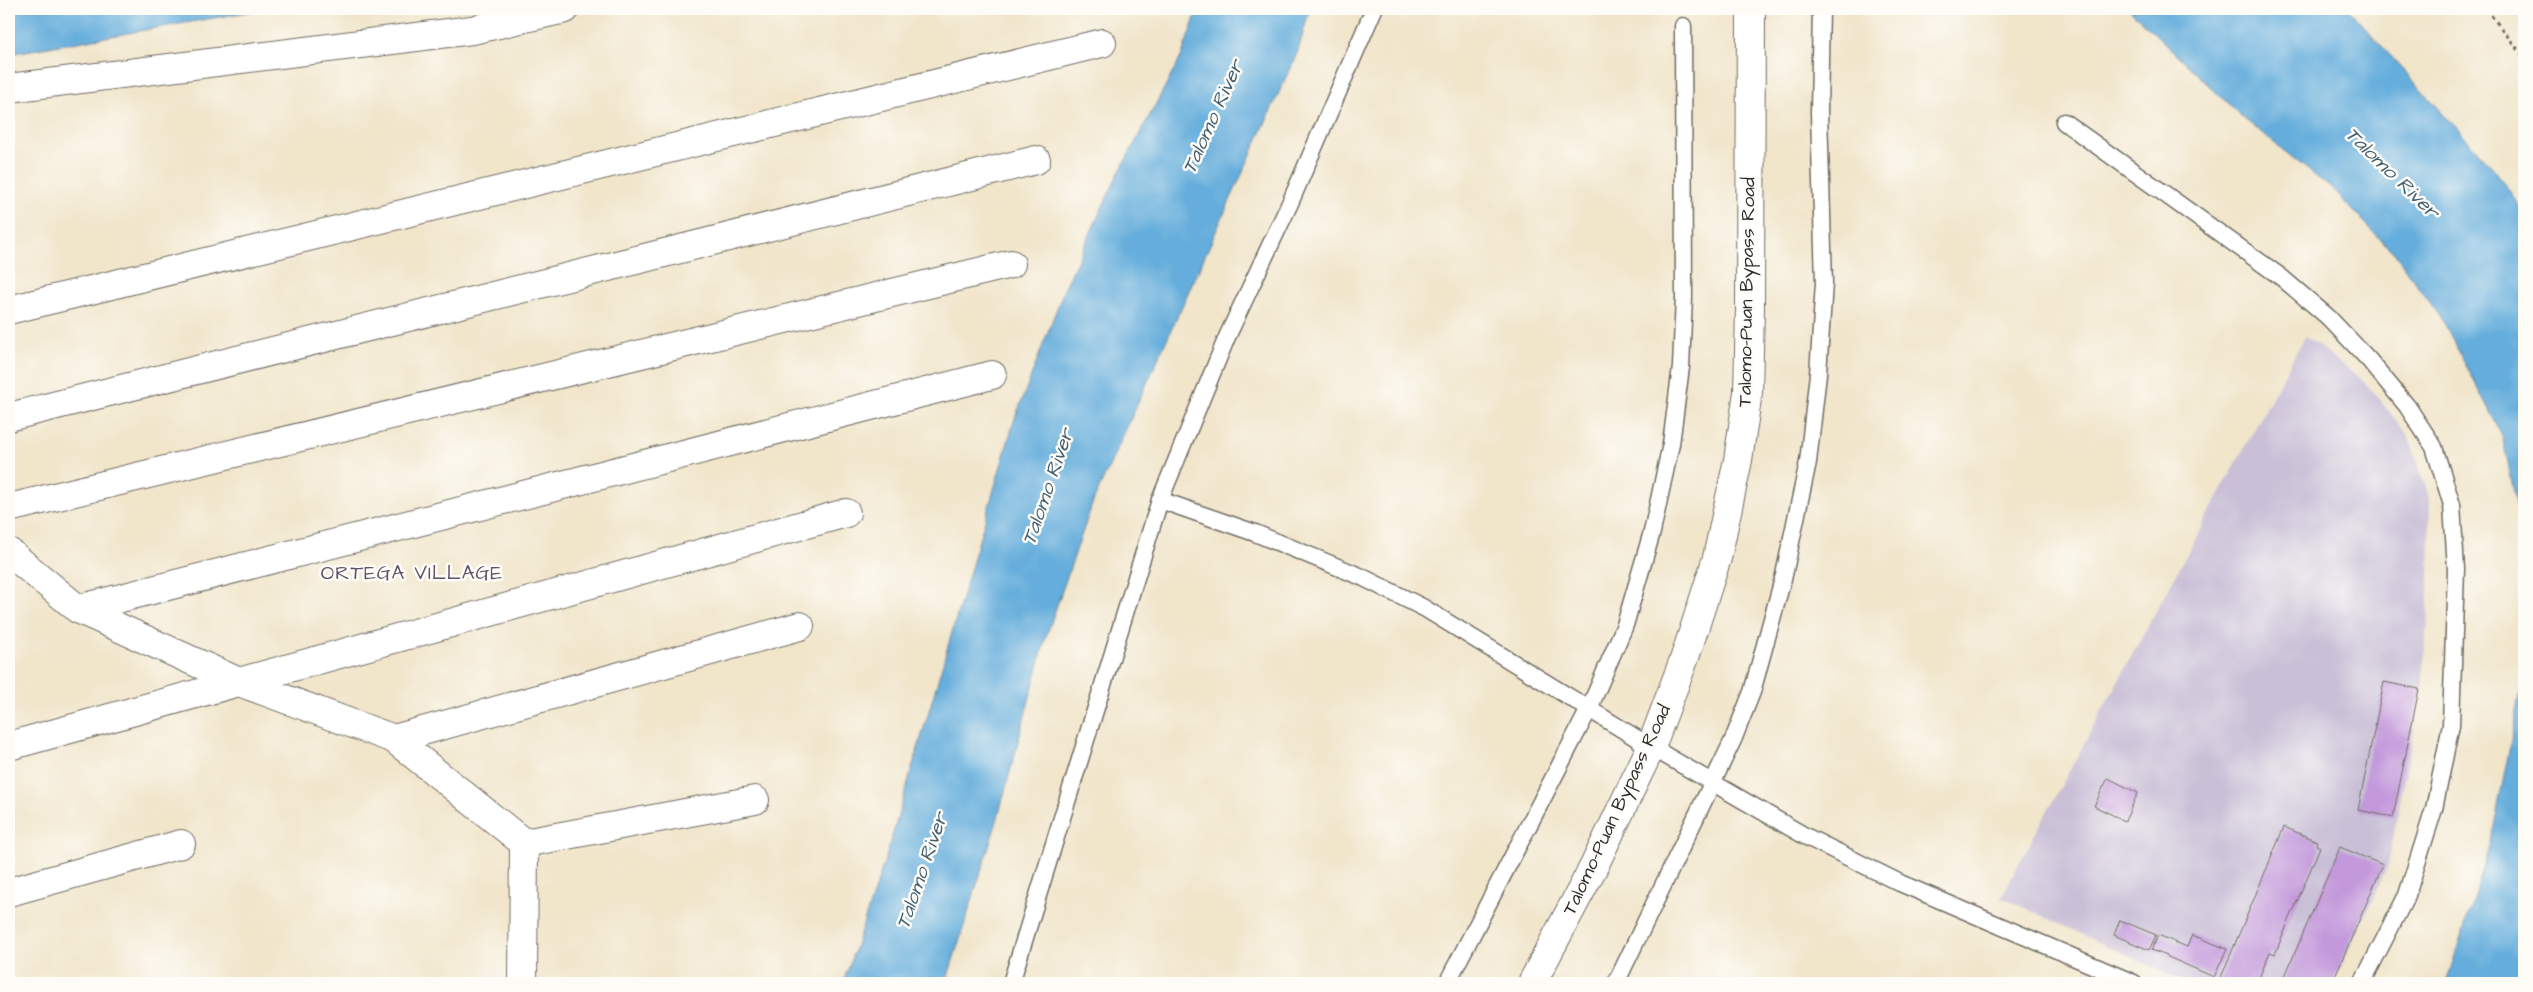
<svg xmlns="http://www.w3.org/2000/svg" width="2533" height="992" font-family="'Architects Daughter',sans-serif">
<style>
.industrial{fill:#c9bfd7}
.water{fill:#65addc;stroke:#486c84}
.building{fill:#c399db}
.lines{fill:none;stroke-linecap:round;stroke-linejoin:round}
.lane-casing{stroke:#706c63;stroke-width:19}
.street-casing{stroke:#706c63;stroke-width:30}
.highway-casing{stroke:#706c63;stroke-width:30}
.path{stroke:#706c63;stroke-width:3;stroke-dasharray:4 4;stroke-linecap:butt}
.lane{stroke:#fff;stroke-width:16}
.street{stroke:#fff;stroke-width:28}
.highway{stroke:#fff;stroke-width:28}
.labels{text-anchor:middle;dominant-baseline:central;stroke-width:5;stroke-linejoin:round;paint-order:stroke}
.street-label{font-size:19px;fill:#2b2b2b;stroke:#fdfcf7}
.water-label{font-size:20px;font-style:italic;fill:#425f72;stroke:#fdfcf7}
.neighbourhood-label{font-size:20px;letter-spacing:1px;fill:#605269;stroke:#fdfcf7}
</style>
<rect width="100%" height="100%" fill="#fdfcf7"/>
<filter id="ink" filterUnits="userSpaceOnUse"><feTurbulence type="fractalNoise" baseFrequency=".02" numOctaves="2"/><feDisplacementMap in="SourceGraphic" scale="10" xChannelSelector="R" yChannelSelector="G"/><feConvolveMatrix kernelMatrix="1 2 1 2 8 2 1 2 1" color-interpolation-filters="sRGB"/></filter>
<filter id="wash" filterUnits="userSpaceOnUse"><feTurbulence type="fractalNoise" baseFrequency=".0096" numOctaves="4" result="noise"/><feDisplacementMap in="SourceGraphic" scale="20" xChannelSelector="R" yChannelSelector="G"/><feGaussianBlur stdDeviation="1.12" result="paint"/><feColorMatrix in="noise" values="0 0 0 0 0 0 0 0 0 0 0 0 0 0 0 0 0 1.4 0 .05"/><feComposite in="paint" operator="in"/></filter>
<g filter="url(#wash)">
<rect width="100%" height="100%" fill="#f1e5ca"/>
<path class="industrial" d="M2305 336 2364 381 2408 435 2430 500 2429 597 2422 688 2388 865 2334 983H2187L2001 897Z"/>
<g class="water">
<path d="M9 9H265L9 54Z"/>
<path d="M1198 9H1310L1298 51 1093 502 1046 637 997 821 946 983H843L886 857 1014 421 1065 287 1117 176 1181 57Z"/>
<path d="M2129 9H2348L2495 170 2524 212V541L2502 435 2442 319 2395 254 2333 190 2243 118Z"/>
<path d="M2524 676V983H2446L2489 851Z"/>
</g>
<g id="blocks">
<g class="building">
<path d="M2384 682 2419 689 2393 817 2358 810Z"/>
<path d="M2108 778 2138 793 2125 821 2094 806Z"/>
<path d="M2284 827 2317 841 2316 845 2320 847 2275 954 2270 952 2257 983H2222L2219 982Z"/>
<path d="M2340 847 2383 865 2332 983H2282Z"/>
<path d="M2120 920 2156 935 2149 950 2114 935Z"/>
<path d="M2158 935 2187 947 2192 935 2227 949 2214 977 2152 950Z"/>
</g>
</g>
</g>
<g filter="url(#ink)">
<use href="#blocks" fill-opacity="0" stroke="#706c63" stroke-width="1"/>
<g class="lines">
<defs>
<g id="lane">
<path d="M2064 122 2281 277 2328 317 2369 360 2407 406 2434 447 2452 505 2456 569 2451 725 2434 809 2407 895 2362 983"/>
<path d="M1160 500 1255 533 1362 577 1424 608 1651 747 1805 836 1900 883 2134 983"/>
<path d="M1011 983 1160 500 1227 337 1290 203 1374 9"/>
<path d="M1447 983 1589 709 1625 625 1652 532 1671 444 1681 367 1684 297 1683 26"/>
<path d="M1616 983 1733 740 1752 692 1784 575 1808 462 1818 374 1824 283 1819 112 1821 9"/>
</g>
<g id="street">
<path d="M9 88 472 30 565 9"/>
<path d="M9 310 1102 43"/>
<path d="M9 417 1036 160"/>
<path d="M9 508 1011 264"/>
<path d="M9 552 78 609 239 682 394 739 524 843 755 800"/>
<path d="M78 609 992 375"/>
<path d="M394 739 800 626"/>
<path d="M9 746 846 513"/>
<path d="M9 892 181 844"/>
<path d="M523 983 524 843"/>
</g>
<path id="highway" d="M1532 983 1594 866 1651 747 1685 657 1717 558 1738 460 1748 392 1750 310 1751 9"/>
</defs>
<use href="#lane" class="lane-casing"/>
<use href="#street" class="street-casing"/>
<use href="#highway" class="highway-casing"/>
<path class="path" d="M2486 9 2524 57"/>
<use href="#lane" class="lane"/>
<use href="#street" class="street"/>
<use href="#highway" class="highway"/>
</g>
</g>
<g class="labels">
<g class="street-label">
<text transform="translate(1747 292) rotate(-89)">Talomo-Puan Bypass Road</text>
<text transform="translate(1617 810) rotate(-65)">Talomo-Puan Bypass Road</text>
</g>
<g class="water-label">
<text transform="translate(1213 117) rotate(-66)">Talomo River</text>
<text transform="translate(2392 173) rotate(44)">Talomo River</text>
<text transform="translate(1048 487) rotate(-71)">Talomo River</text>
<text transform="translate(922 871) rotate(-71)">Talomo River</text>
</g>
<g class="neighbourhood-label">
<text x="412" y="573">ORTEGA VILLAGE</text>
</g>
</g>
<rect width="2533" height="992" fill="none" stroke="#fdfcf7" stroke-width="30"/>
</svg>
